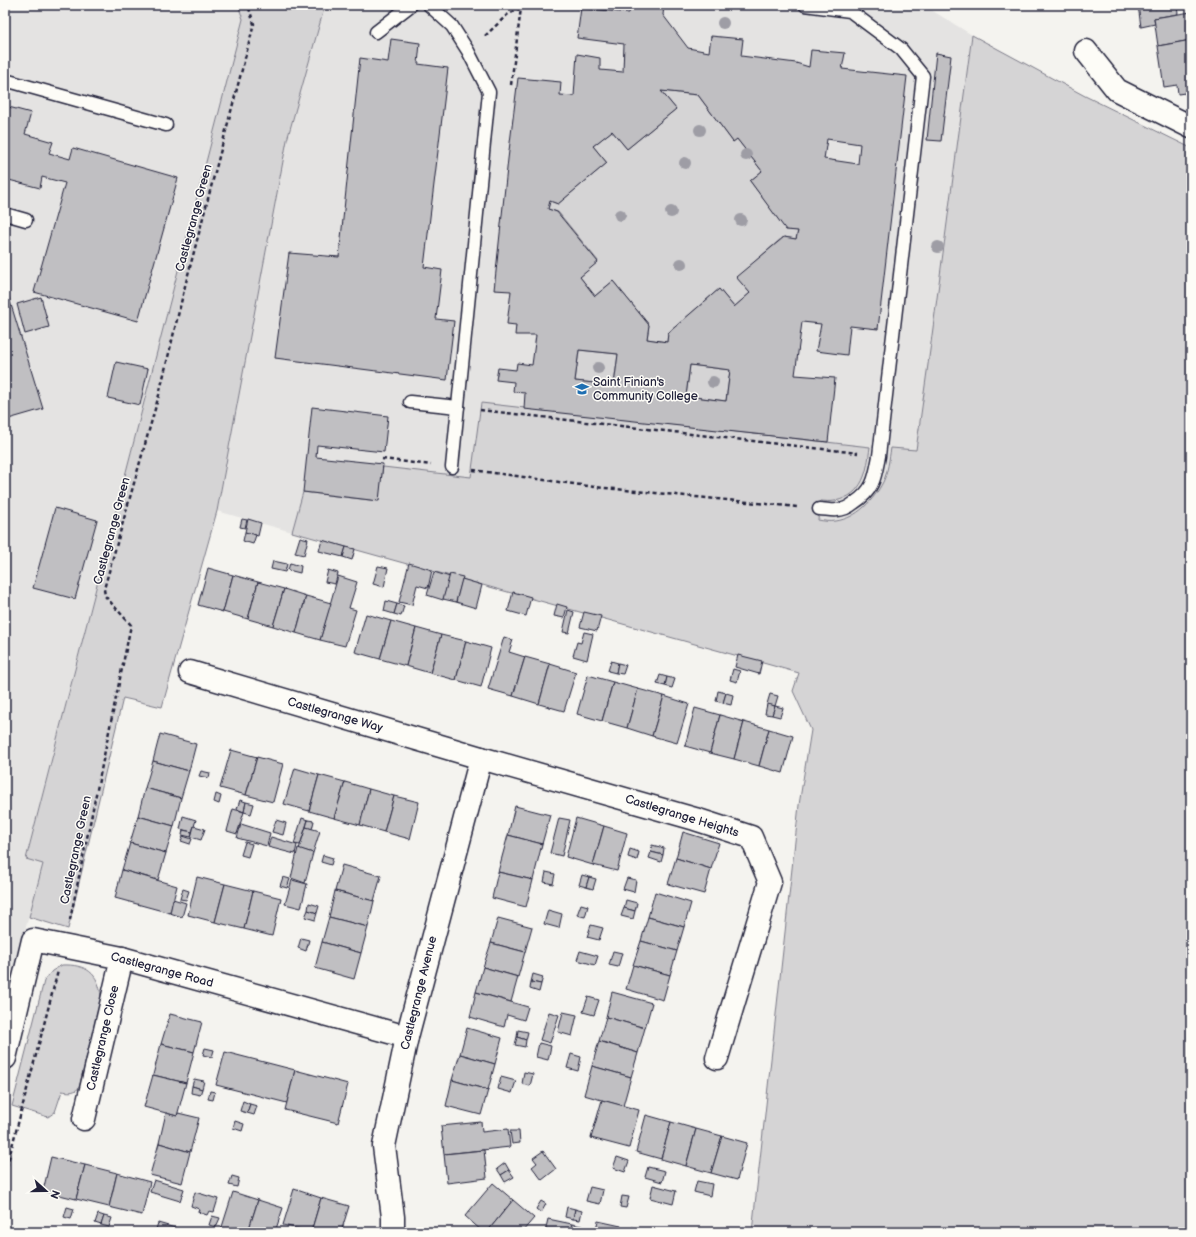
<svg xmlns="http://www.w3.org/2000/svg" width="1196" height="1237" font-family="'Balsamiq Sans',sans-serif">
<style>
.built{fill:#e4e3e2}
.green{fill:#d5d4d5;stroke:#7c7b88}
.building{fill:#c0bfc2;stroke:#22223b;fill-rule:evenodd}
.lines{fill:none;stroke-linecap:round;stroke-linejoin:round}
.lane-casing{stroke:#22223b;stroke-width:15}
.street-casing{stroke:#22223b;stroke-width:25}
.path{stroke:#22223b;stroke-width:2.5;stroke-dasharray:4 3;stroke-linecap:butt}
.lane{stroke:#fdfcf7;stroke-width:12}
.street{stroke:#fdfcf7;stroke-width:22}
.tree{fill:#9e9da5}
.labels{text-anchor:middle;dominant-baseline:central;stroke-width:3;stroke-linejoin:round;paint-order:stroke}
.street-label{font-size:12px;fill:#22223b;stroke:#fdfcf7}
.poi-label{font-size:12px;fill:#22223b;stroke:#fdfcf7;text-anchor:start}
</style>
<rect width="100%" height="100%" fill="#f4f3ef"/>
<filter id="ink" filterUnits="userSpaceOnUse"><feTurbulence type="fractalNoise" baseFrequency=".025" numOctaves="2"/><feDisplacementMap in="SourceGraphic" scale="8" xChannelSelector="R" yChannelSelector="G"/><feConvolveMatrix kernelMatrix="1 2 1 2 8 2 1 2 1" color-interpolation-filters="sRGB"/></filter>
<g filter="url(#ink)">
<g class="built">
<path d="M5 5H238L243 19 26 858 43 864 5 1004Z"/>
<path d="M325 5H923L972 35 942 257 934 327 916 450 903 505 874 620 799 673 217 511 287 140Z"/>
</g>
<g class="green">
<path d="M238 5H325L287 140 217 511 162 707 123 698 68 929 29 917 43 864 26 859 243 19Z"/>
<path d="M972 35 1085 96 1191 148V1232H752L799 805 811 730 793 691 799 673 292 532 303 492 378 501 383 467 471 477 481 403 870 447C867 471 864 495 835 501 830 502 825 501 820 501L818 520C823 521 831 522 836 521 857 518 874 500 883 482 888 472 889 459 891 448L916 450C936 312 953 174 972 35Z"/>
<path d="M661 91 698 95 733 142 737 139 762 171 750 181 786 229 798 231 796 239 783 237 737 277 750 293 734 307 719 289 668 333 667 342 647 339 649 325 613 281 595 296 580 277 598 261 558 212 548 209 550 201 558 204 607 163 593 146 612 131 627 149 676 109Z"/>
<path d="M579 350 618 354 614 385 575 381Z"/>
<path d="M690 365 730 370 726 401 686 396Z"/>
<path d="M62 965C86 964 99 973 101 997L79 1088C73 1093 69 1092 62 1091L55 1112 48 1117 12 1106 44 981 52 971Z"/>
</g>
<g class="building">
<path d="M631 5H664L663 15 688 48 709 52 711 36 743 39 741 56 796 63 809 67 811 50 845 53 842 69 907 76 878 329 850 326 847 355 816 351 821 324 802 322 795 375 835 378 828 442 524 409 525 393 513 392 514 382 496 380 498 368 516 370 517 363 532 365 536 335H515L516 325 507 324 511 291 494 290 508 159 518 78 561 82 560 95 574 96 577 54 600 58V70L623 72 624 44 577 38 581 8 629 13ZM661 91 698 95 733 142 737 139 762 171 750 181 786 230 798 231 796 239 784 237 736 277 750 293 734 307 719 289 668 333 667 342 647 339 649 325 613 281 595 296 580 277 598 262 557 212 548 209 550 201 558 204 607 163 593 146 612 131 627 149 676 109ZM827 139 860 144 858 164 824 159ZM579 350 618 354 614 385 575 381ZM690 365 730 370 726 401 686 396Z"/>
<path d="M951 5H968L952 9Z"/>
<path d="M988 5H1009L989 9Z"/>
<path d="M1138 5H1177L1178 14 1154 18 1155 24 1141 27Z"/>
<path d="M1191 12V40L1158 46 1154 18Z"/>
<path d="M391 39 420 43 418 64 448 68 424 267 442 270 436 319 454 321 447 380 275 358 289 253 339 257 360 58 388 62Z"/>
<path d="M1191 40V98L1186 99 1185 93 1178 94 1177 85 1164 87 1158 46Z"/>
<path d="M936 53 951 56 941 141 927 140Z"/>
<path d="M5 106 31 113 25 134 53 142 49 153 70 159 73 148 178 178 138 321 34 292 65 183 42 177 40 188 5 179Z"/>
<path d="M5 285 43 409 5 420Z"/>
<path d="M41 297 49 327 25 334 17 304Z"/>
<path d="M116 362 148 369 140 405 108 398Z"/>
<path d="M312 407 388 416 384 452 317 445 316 457 383 464 379 501 303 492Z"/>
<path d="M55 508 97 520 75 599 33 588Z"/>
<path d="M242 519 247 520 245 528 240 527Z"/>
<path d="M248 519 261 523 258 536 245 532Z"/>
<path d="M245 532 256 535 253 544 243 541Z"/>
<path d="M300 537 308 539 304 555 295 553Z"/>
<path d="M322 540 346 547 343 557 319 551Z"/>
<path d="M346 547 355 549 352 560 343 557Z"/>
<path d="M273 561 287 564 285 572 271 569Z"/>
<path d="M290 563 301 566 300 573 288 570Z"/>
<path d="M409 563 432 570 428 588 417 585 412 605 399 602Z"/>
<path d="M378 566 388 568 384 587 373 584Z"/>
<path d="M208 568 233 575 223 612 198 605Z"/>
<path d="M328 570 338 573 335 584 325 582Z"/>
<path d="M434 572 450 577 443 600 427 595Z"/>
<path d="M450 574 463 577 456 602 443 599Z"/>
<path d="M233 575 258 582 248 619 223 612Z"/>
<path d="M338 576 357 582 349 608 356 610 345 646 320 640Z"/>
<path d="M462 579 482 585 476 608 456 602Z"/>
<path d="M258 582 284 589 273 626 248 619Z"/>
<path d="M284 589 306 596 296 633 273 626Z"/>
<path d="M513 592 531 597 526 616 508 611Z"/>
<path d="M306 596 331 603 320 640 296 633Z"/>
<path d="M386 601 397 604 394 614 384 611Z"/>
<path d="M397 604 404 606 401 616 394 614Z"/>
<path d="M557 604 567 607 564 618 554 616Z"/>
<path d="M568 610 574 612 569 633 563 632Z"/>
<path d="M584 612 601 616 597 631 580 627Z"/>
<path d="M366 614 391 621 380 659 355 652Z"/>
<path d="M391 621 416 628 406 666 380 659Z"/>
<path d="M416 628 441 635 430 673 406 666Z"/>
<path d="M584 632 593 634 587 660 573 656 577 642 581 643Z"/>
<path d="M441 635 466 641 456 680 430 673Z"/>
<path d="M504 637 513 640 509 652 525 657 513 696 488 689Z"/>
<path d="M466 641 491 648 481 687 456 680Z"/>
<path d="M738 655 762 661 759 674 735 667Z"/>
<path d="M525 657 550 664 539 704 513 696Z"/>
<path d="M611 661 618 663 616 673 608 671Z"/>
<path d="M618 663 626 665 623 674 616 673Z"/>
<path d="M550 664 576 672 564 711 539 704Z"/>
<path d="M733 669 740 671 737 682 730 680Z"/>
<path d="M588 675 613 682 602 721 577 714Z"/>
<path d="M660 675 667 677 665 686 657 684Z"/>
<path d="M667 677 675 679 672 688 665 686Z"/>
<path d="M613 682 638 689 627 728 602 721Z"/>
<path d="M638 689 664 696 652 736 627 728Z"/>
<path d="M718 691 726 693 723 703 716 701Z"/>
<path d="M726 693 733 695 731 705 723 703Z"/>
<path d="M770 694 778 696 775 706 767 704Z"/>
<path d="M664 696 689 704 677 743 652 736Z"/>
<path d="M767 704 775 706 772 715 765 714Z"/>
<path d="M775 706 783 708 780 717 772 715Z"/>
<path d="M695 708 720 715 710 753 685 746Z"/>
<path d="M720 715 744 722 734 759 710 753Z"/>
<path d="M744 722 769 729 759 766 734 759Z"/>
<path d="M769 729 793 736 783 773 759 766Z"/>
<path d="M160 734 196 744 189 771 153 761Z"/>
<path d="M231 750 257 757 246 795 220 788Z"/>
<path d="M257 757 283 764 273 802 246 795Z"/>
<path d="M153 761 189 771 181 798 145 788Z"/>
<path d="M295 768 319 775 309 811 284 804Z"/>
<path d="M201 771 210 773 209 778 199 776Z"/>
<path d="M319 775 345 782 334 818 309 811Z"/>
<path d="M345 782 369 789 360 825 334 818Z"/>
<path d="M145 788 181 798 174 826 138 816Z"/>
<path d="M369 789 394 796 384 832 360 825Z"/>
<path d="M216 794 221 796 219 804 214 802Z"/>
<path d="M394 796 419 802 410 839 384 832Z"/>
<path d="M240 800 246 802 244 812 237 809Z"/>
<path d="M246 802 254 804 251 814 244 812Z"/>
<path d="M515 806 550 815 542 844 508 835Z"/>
<path d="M233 809 244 812 237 834 227 831Z"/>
<path d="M138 816 174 826 166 853 130 843Z"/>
<path d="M183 816 196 820 192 832 180 829Z"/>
<path d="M302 818 308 820 300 845 294 844Z"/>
<path d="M559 818 570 820 562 856 550 853Z"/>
<path d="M576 818 604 826 593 865 566 857Z"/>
<path d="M276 820 286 823 283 835 272 832Z"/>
<path d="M308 820 314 821 312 829 306 827Z"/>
<path d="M241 824 270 833 267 846 237 838Z"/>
<path d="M194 826 205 829 201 840 191 837Z"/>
<path d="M604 826 627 833 617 871 593 865Z"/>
<path d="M306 827 320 831 313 853 299 849Z"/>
<path d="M183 830 192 832 191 837 182 835Z"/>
<path d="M683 832 719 843 711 869 676 858Z"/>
<path d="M508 835 542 844 533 880 498 872Z"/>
<path d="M183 836 192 839 190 844 181 841Z"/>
<path d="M271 837 297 845 295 854 268 847Z"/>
<path d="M245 842 252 844 248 857 241 855Z"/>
<path d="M130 843 166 853 158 880 122 870Z"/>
<path d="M652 845 664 848 663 855 651 852Z"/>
<path d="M298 848 313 853 305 883 291 878Z"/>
<path d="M630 849 639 852 637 860 628 857Z"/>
<path d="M651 852 663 855 661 862 649 858Z"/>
<path d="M323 855 333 858 331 865 321 862Z"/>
<path d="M676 858 711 869 704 894 668 884Z"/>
<path d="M342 865 381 876 374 901 335 891Z"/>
<path d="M122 870 177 886 170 913 115 898Z"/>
<path d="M498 872 533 880 526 907 492 898Z"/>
<path d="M546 872 555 874 553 884 544 882Z"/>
<path d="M582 875 589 877 586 887 579 885Z"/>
<path d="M197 877 225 884 215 922 188 915Z"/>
<path d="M283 877 290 879 287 888 280 886Z"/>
<path d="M589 877 596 879 593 889 586 887Z"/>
<path d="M627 878 636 880 634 892 623 889Z"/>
<path d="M292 880 307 884 301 908 285 904Z"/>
<path d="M225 884 253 891 244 929 215 922Z"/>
<path d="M183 889 189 891 186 900 180 899Z"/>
<path d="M253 891 281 898 272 936 244 929Z"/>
<path d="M335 891 374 901 368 927 329 917Z"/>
<path d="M655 892 691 903 684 927 648 917Z"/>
<path d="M173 899 186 903 182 917 170 913Z"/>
<path d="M626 900 637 903 635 911 624 908Z"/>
<path d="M309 903 319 906 317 913 308 910Z"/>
<path d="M581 904 588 906 585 917 577 915Z"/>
<path d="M624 908 635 911 633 919 621 916Z"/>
<path d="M308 910 317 913 315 920 305 917Z"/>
<path d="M548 910 562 914 559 928 544 924Z"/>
<path d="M329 917 368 927 361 953 322 942Z"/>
<path d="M648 917 684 927 677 951 641 941Z"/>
<path d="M498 918 532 927 525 952 491 943Z"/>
<path d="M591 925 603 928 599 940 587 937Z"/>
<path d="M301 938 309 940 306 951 298 948Z"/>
<path d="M641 941 677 951 670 975 633 965Z"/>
<path d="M322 942 361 953 354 979 315 968Z"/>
<path d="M491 943 525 952 518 977 483 967Z"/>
<path d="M580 951 598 956 595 965 577 960Z"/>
<path d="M613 951 622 953 618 967 609 965Z"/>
<path d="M633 965 670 975 663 1000 626 989Z"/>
<path d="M483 967 518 977 511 1002 476 992Z"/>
<path d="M533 974 543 977 541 984 531 982Z"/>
<path d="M531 982 541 984 539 992 530 989Z"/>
<path d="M476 992 528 1007 524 1020 507 1015 504 1027 470 1017Z"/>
<path d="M612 992 652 1003 645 1028 606 1017Z"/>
<path d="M588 997 599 1000 594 1015 583 1012Z"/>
<path d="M549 1012 559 1015 550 1043 540 1040Z"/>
<path d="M563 1012 577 1015 572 1036 558 1032Z"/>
<path d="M170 1014 202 1022 194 1052 161 1044Z"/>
<path d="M606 1017 645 1028 638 1053 599 1041Z"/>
<path d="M467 1028 502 1038 495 1064 460 1054Z"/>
<path d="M518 1030 528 1032 526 1040 517 1037Z"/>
<path d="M517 1037 526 1040 525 1047 515 1045Z"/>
<path d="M599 1041 638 1053 631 1077 592 1066Z"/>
<path d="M539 1043 551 1046 548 1060 536 1057Z"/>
<path d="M161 1044 194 1052 186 1083 153 1075Z"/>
<path d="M205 1048 214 1050 212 1057 203 1055Z"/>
<path d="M225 1052 295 1070 287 1103 216 1085Z"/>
<path d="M460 1054 495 1064 488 1090 452 1080Z"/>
<path d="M571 1054 581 1057 578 1071 567 1068Z"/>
<path d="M592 1066 631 1077 623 1106 584 1095Z"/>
<path d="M295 1070 348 1084 338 1123 285 1110Z"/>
<path d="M524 1072 533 1074 530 1086 522 1084Z"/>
<path d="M153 1075 186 1083 177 1116 144 1107Z"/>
<path d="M501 1077 516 1081 512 1093 498 1089Z"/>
<path d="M194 1079 204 1081 202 1089 192 1086Z"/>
<path d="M452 1080 488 1090 481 1115 446 1106Z"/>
<path d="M192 1086 202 1089 200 1095 191 1093Z"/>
<path d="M210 1091 215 1092 213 1100 208 1099Z"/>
<path d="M602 1100 639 1110 629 1148 591 1138Z"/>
<path d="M243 1101 250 1104 247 1113 240 1111Z"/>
<path d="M250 1104 257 1106 254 1115 247 1113Z"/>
<path d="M166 1113 177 1116 178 1113 199 1118 190 1152 159 1143Z"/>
<path d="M646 1115 671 1122 661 1159 636 1152Z"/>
<path d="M235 1121 244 1124 242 1131 233 1128Z"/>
<path d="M481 1122 482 1132 508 1129 510 1147 444 1154 441 1126Z"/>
<path d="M671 1122 696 1129 686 1166 661 1159Z"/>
<path d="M696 1129 722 1136 711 1173 686 1166Z"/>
<path d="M510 1131H519L520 1143 512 1144Z"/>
<path d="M722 1136 747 1143 737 1180 711 1173Z"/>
<path d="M159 1143 190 1152 182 1183 150 1175Z"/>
<path d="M484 1150 487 1178 447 1183 444 1154Z"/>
<path d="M543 1151 556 1169 542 1180 532 1167 537 1163 533 1158Z"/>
<path d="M51 1157 85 1165 76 1199 43 1191Z"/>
<path d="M617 1157 629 1161 625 1172 613 1168Z"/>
<path d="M505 1163 509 1170 501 1175 497 1169Z"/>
<path d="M85 1165 117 1173 109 1207 76 1199Z"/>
<path d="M648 1167 665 1171 662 1182 645 1177Z"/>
<path d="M509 1170 514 1177 505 1182 501 1175Z"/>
<path d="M117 1173 150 1182 142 1215 109 1207Z"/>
<path d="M232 1176 239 1178 237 1187 229 1185Z"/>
<path d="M154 1180 184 1189 180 1201 150 1192Z"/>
<path d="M697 1181 712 1184 710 1196 694 1192Z"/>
<path d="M493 1183 513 1200 487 1232H483L465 1216Z"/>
<path d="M653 1185 676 1191 673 1204 650 1198Z"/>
<path d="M590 1187 603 1190 600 1204 586 1201Z"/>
<path d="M294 1189 321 1198 311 1232 283 1225Z"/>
<path d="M195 1192 218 1199 214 1212 209 1211 207 1215 198 1212 199 1209 191 1206Z"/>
<path d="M233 1192 258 1200 248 1232H228L221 1230Z"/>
<path d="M622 1196 629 1197 626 1208 620 1207Z"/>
<path d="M321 1198 349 1206 341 1232H311Z"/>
<path d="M258 1200 283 1208 275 1232H248Z"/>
<path d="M513 1200 534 1218 522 1232H487Z"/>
<path d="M541 1201 546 1204 541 1213 536 1209Z"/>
<path d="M67 1207 74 1209 71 1219 64 1217Z"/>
<path d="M567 1207 575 1209 573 1219 565 1217Z"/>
<path d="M575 1209 582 1211 580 1220 573 1219Z"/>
<path d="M98 1214 104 1216 101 1225 95 1223Z"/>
<path d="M104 1216 112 1218 109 1227 101 1225Z"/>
<path d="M212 1216 220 1218 216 1227 209 1225Z"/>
<path d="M548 1219 572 1224 570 1232H545Z"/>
<path d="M598 1221 621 1226 620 1232H595Z"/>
<path d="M158 1223 182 1230 181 1232H155Z"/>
<path d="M572 1224 595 1229V1232H570Z"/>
<path d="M632 1227 652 1231V1232H631Z"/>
</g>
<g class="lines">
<defs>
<g id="lane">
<path d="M429 5 452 26 468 51 489 92 452 467"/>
<path d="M805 5 850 11 901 49 923 76 879 456C875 477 874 490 854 503 849 507 843 510 837 510 832 511 825 509 819 509"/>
<path d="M376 32 411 5"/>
<path d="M5 80 166 125"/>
<path d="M5 214 26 220"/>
<path d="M410 402 458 407"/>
</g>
<g id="street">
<path d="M1086 51 1117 90 1191 127"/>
<path d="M190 672 481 758 695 819 751 837 770 882 717 1058"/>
<path d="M5 1058 33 940 122 958 407 1037"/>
<path d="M84 1119 122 958"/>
<path d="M393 1232V1217L384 1146 407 1037 481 758"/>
</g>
</defs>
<use href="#lane" class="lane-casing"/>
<use href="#street" class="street-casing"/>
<g class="path">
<path d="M485 36 507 15 526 5"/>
<path d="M511 85 521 8"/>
<path d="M480 410 858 453"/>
<path d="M382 459 431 465"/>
<path d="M473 470 595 487 798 507"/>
<path d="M70 920 131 625 105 596 104 589 159 395 185 286 254 24 248 5"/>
<path d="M5 1173 58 971"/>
</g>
<use href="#lane" class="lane"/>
<use href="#street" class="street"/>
</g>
<g class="tree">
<circle cx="723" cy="23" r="6"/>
<circle cx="700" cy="130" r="6"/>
<circle cx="746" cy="155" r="6"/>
<circle cx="685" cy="163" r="6"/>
<circle cx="671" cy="212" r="6"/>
<circle cx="620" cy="215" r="6"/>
<circle cx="741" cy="220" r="6"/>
<circle cx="938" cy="247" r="6"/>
<circle cx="681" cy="264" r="6"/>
<circle cx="598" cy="368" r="6"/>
<circle cx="713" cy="382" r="6"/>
</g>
</g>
<defs>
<symbol id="school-bare" viewBox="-9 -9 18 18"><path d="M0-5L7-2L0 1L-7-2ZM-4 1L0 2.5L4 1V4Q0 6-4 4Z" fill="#1f6fb2" stroke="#fdfcf7" stroke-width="2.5" paint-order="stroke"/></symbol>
</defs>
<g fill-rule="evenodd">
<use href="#school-bare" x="572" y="379" width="20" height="20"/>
</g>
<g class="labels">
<g class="street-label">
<text transform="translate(194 218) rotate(-75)">Castlegrange Green</text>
<text transform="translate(112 531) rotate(-75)">Castlegrange Green</text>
<text transform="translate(335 715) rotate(16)">Castlegrange Way</text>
<text transform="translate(682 816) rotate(17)">Castlegrange Heights</text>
<text transform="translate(76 850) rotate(-78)">Castlegrange Green</text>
<text transform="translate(162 970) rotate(15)">Castlegrange Road</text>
<text transform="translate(419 993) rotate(-76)">Castlegrange Avenue</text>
<text transform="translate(103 1038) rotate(-77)">Castlegrange Close</text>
</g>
<g class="poi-label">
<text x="593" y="382">Saint Finian's<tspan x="593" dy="14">Community College</tspan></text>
</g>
</g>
<rect width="1196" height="1237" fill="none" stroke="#fdfcf7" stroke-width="20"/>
<rect x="10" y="10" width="1176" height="1217" fill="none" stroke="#22223b" stroke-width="1.5" filter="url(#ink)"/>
<g transform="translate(46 1191) rotate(111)" stroke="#fdfcf7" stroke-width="3" paint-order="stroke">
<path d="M0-3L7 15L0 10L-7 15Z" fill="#22223b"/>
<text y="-6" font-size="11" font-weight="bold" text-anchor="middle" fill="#22223b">N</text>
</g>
</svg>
